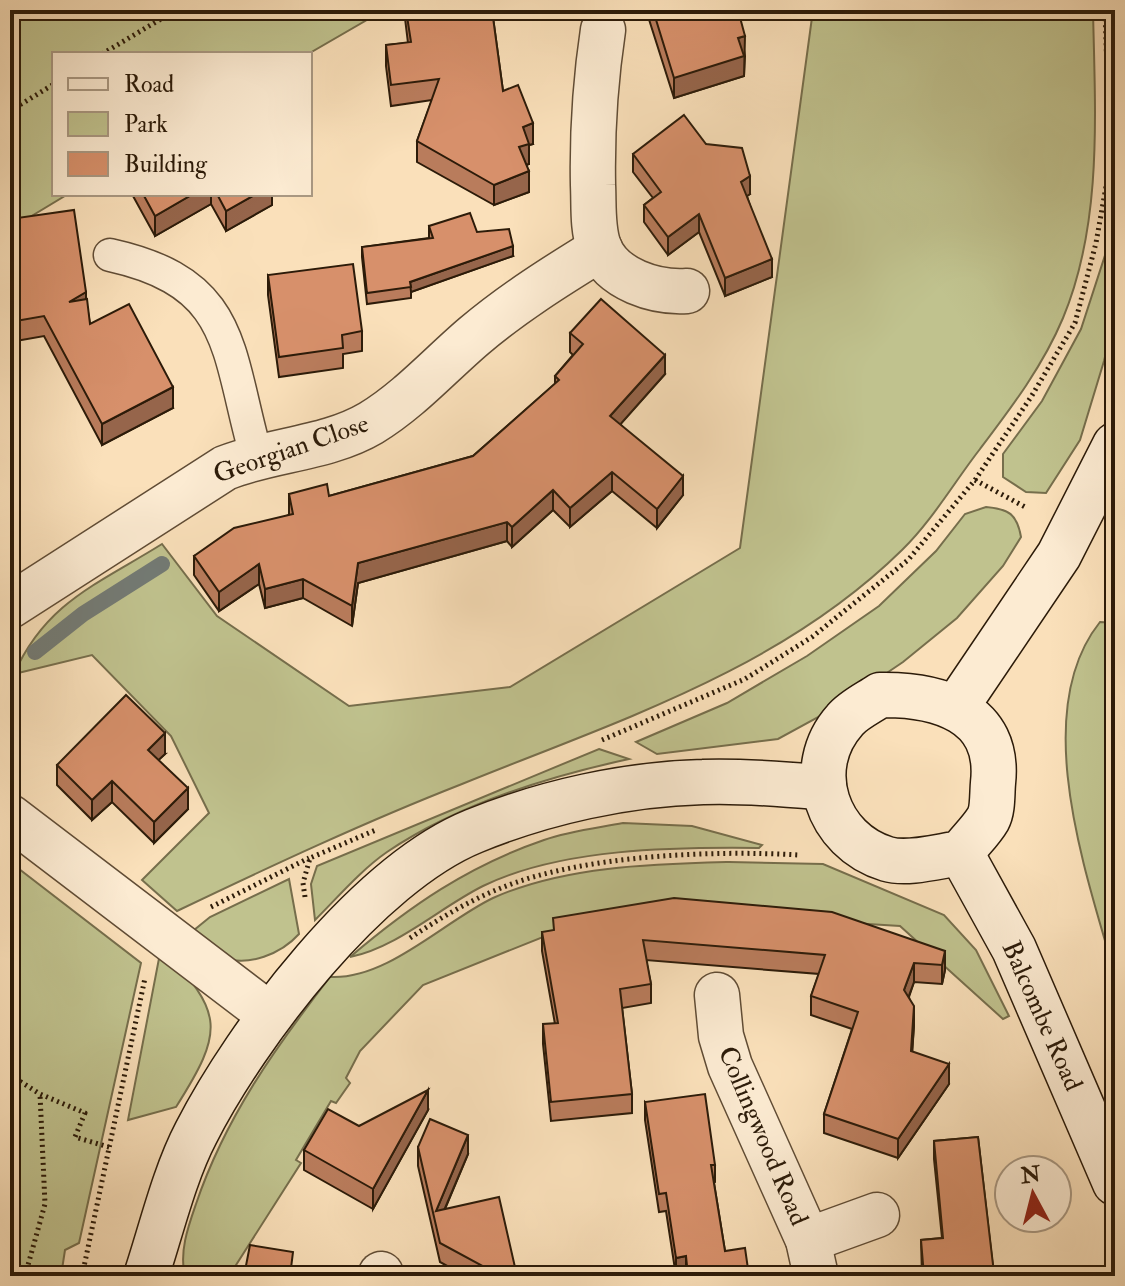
<svg xmlns="http://www.w3.org/2000/svg" width="1125" height="1286" font-family="'IM FELL Double Pica',serif">
<style>
.green{fill:#c0c28e;stroke:#766e4c;stroke-width:2}
.lines{fill:none;stroke-linecap:round;stroke-linejoin:round}
.stream{stroke:#737a74;stroke-width:16}
.lane-casing{stroke:#604c35;stroke-width:35}
.street-casing{stroke:#604c35;stroke-width:47}
.secondary-casing{stroke:#2c1b09;stroke-width:47}
.path{stroke:#2c1b09;stroke-width:5;stroke-dasharray:2 4;stroke-linecap:butt}
.lane{stroke:#fcebd2;stroke-width:32}
.street{stroke:#fcebd2;stroke-width:44}
.secondary{stroke:#fcebd2;stroke-width:44}
.wall{fill:#b97c5c;stroke:#2c1b09;stroke-width:2}
.shaded-wall{fill:#96654b;stroke:#2c1b09;stroke-width:2}
.building{fill:#d7906b;stroke:#2c1b09;stroke-width:2}
.labels{text-anchor:middle;dominant-baseline:central;stroke-width:8;stroke-linejoin:round;paint-order:stroke}
.street-label{font-size:26px;fill:#2c1b09;stroke:#fcebd2}
</style>
<rect width="100%" height="100%" fill="#fae0ba"/>
<filter id="stains"><feTurbulence type="fractalNoise" baseFrequency=".0025" numOctaves="4"/><feColorMatrix values="0 0 0 0 .2 0 0 0 0 .09 0 0 0 0 .02 0 0 0 .5 -.17"/></filter>
<radialGradient id="worn" r=".72"><stop offset=".6" stop-color="#630" stop-opacity="0"/><stop offset="1" stop-color="#630" stop-opacity=".3"/></radialGradient>
<g class="green">
<path d="M10 10H384L308 54H54V194H68L10 229Z"/>
<path d="M813 10H1093C1095 111 1103 222 1063 318 1043 366 1011 408 980 449 955 481 932 521 902 550 780 670 617 721 462 784 365 822 271 866 177 911L142 880 209 813 171 736 92 655 14 674C46 602 98 584 162 544L217 616 349 706 510 687 740 548Z"/>
<path d="M1115 238V316L1104 361 1080 440 1046 493 1026 492 1003 477V454L1042 401 1081 329 1110 240Z"/>
<path d="M986 507C1009 509 1017 514 1021 537L1003 566 957 618 903 662 835 708 778 739 657 754 636 742 727 703 807 656 879 606 936 551 965 514Z"/>
<path d="M1100 622 1115 623V975C1087 876 1028 712 1100 622Z"/>
<path d="M599 749 629 759C546 777 458 804 387 852 361 870 338 897 315 920L311 884 317 866Z"/>
<path d="M623 823 692 826 762 845 759 848C674 847 561 848 483 886 439 908 398 947 350 957 410 906 468 866 544 840 569 831 597 828 623 823Z"/>
<path d="M10 862 141 963 79 1243 65 1250 61 1276H10Z"/>
<path d="M729 862 823 864 944 915 976 950 1009 1016 1003 1019 900 926 787 919 563 929 423 985 360 1051 346 1078 350 1083 336 1103 331 1101 296 1160 301 1163 229 1276H185C179 1252 188 1227 196 1204 225 1118 275 1048 330 977 387 980 443 922 493 898 564 866 653 864 729 862Z"/>
<path d="M289 879 299 934C282 953 248 968 222 957 210 952 199 942 188 935L210 917Z"/>
<path d="M161 948C225 1013 224 1031 176 1107L128 1120Z"/>
</g>
<g class="lines">
<path class="stream" d="M35 652 83 614 162 564"/>
<defs>
<path id="lane" d="M110 255C236 283 226 349 256 455"/>
<g id="street">
<path d="M603 30C595 83 592 132 593 185 594 205 592 228 599 247 612 280 656 293 687 291"/>
<path d="M10 606 225 468C272 449 327 449 371 423 409 400 440 365 474 336 513 303 556 276 600 249"/>
<path d="M10 817 270 1015"/>
<path d="M717 995 721 1036 730 1066 808 1240 816 1276"/>
<path d="M808 1240 877 1215"/>
<path d="M380 1276 381 1274"/>
</g>
<g id="secondary">
<path d="M880 695C937 694 1001 711 993 783 992 794 993 810 988 819 981 831 969 842 961 853 939 856 908 865 887 859 827 841 802 768 845 720 853 710 870 702 880 695Z"/>
<path d="M957 706 1059 555 1115 445"/>
<path d="M961 853 1014 949 1115 1183"/>
<path d="M146 1276C161 1231 174 1175 196 1133 247 1033 368 874 474 831 545 802 626 784 703 782 743 780 784 785 824 787"/>
</g>
</defs>
<use href="#lane" class="lane-casing"/>
<use href="#street" class="street-casing"/>
<use href="#secondary" class="secondary-casing"/>
<g class="path">
<path d="M102 54 176 10"/>
<path d="M10 111 54 84"/>
<path d="M975 480 1027 508"/>
<path d="M602 740 745 679 812 637 908 560 975 480 1031 397 1075 323 1096 243 1110 164 1105 10"/>
<path d="M305 897 303 883 310 858 378 829"/>
<path d="M211 907 309 858"/>
<path d="M410 938C439 919 468 901 501 888 582 855 712 850 799 855"/>
<path d="M10 1075 40 1094 85 1113 75 1137 112 1148"/>
<path d="M25 1276 45 1204 40 1094"/>
<path d="M82 1276 145 978"/>
</g>
<use href="#lane" class="lane"/>
<use href="#street" class="street"/>
<use href="#secondary" class="secondary"/>
</g>
<g class="wall">
<path d="M404 10H492L503 91 533 144 529 145V164L526 165 529 192 494 205 417 162V141L432 100 391 106 386 66V45L408 43Z"/>
<path d="M646 10H738L745 56 744 76 674 98Z"/>
<path d="M706 144 750 194 747 196 772 277 725 296 699 232 668 255 644 222V205L653 198 633 172V154Z"/>
<path d="M133 194H272V205L226 231 211 204 155 236 133 196Z"/>
<path d="M10 219 86 300 90 324 173 408 102 445 44 336 10 342Z"/>
<path d="M429 226 477 232 513 256 411 292V298L367 304 362 257V247L429 238Z"/>
<path d="M268 275 362 331V351L343 354V368L279 377 268 295Z"/>
<path d="M570 333 665 374 620 424 683 495 657 528 612 491 570 527 553 510 512 547 507 541 358 583 352 626 303 598 265 608 259 584 219 611 194 575V556L289 515V494L329 496 473 456 555 384V376L573 355 570 352Z"/>
<path d="M165 754 158 760 188 809 154 843 112 802 92 820 57 785V765Z"/>
<path d="M542 932 945 951V970L942 984 914 982 909 997 914 1025 912 1052 949 1084 898 1158 824 1133V1114L852 1029 811 1015V996L819 974 646 960 651 984V1003L622 1008 632 1094V1113L551 1121 543 1044V1024H555L542 951Z"/>
<path d="M645 1102 715 1165V1182L714 1183 725 1251 749 1276H686V1274L676 1276 666 1211 659 1212 645 1120Z"/>
<path d="M428 1110 373 1209 304 1170V1150L359 1126Z"/>
<path d="M978 1137 994 1276H922L921 1240 942 1238 934 1159V1141Z"/>
<path d="M418 1147 468 1154 445 1209 517 1276H447V1270L460 1273 440 1262 418 1166Z"/>
</g>
<g class="shaded-wall">
<path d="M745 36 744 76 674 98V78L738 38Z"/>
<path d="M533 123V144L529 145V164L519 167V147L523 127Z"/>
<path d="M529 171V192L494 205V185Z"/>
<path d="M750 176V194L741 200V182Z"/>
<path d="M193 194H211V204L155 236V216Z"/>
<path d="M256 194H272V205L226 231V211Z"/>
<path d="M699 214V232L668 255V237Z"/>
<path d="M513 246V256L411 292 410 282Z"/>
<path d="M772 259V277L725 296V278Z"/>
<path d="M86 292V312L69 302Z"/>
<path d="M665 355V374L610 436V416Z"/>
<path d="M173 387V408L102 445V424Z"/>
<path d="M612 472V491L570 527V508Z"/>
<path d="M683 476V495L657 528V509Z"/>
<path d="M553 490V510L512 547V527Z"/>
<path d="M507 522V541L358 583 352 626V606L358 563Z"/>
<path d="M259 564V584L219 611V592Z"/>
<path d="M303 579V598L265 608V589Z"/>
<path d="M165 733V754L148 770V750Z"/>
<path d="M112 781V802L92 820V800Z"/>
<path d="M188 788V809L154 843V822Z"/>
<path d="M945 951V970L942 984V965Z"/>
<path d="M914 963V982L904 1009V990Z"/>
<path d="M914 1006V1025L911 1071V1051Z"/>
<path d="M949 1064V1084L898 1158V1139Z"/>
<path d="M428 1090V1110L373 1209V1189Z"/>
<path d="M468 1135V1154L437 1227 436 1211Z"/>
<path d="M686 1256V1274L676 1276V1258Z"/>
</g>
<g class="building">
<path d="M406 10H492L503 91 518 85 533 123 523 127 529 144 519 147 529 171 494 185 417 141 439 79 391 85 386 45 411 42Z"/>
<path d="M653 10H738L745 36 738 38 744 56 674 78Z"/>
<path d="M684 115 706 144 742 148 750 176 741 182 772 259 725 278 699 214 668 237 644 205 661 192 633 154Z"/>
<path d="M143 194H193L155 216Z"/>
<path d="M217 194H256L226 211Z"/>
<path d="M74 210 86 292 69 302 87 299 90 324 129 304 173 387 102 424 44 316 10 322V219Z"/>
<path d="M470 213 477 232 509 229 513 246 410 282 411 287 367 293 362 247 433 238 429 226Z"/>
<path d="M353 264 362 331 342 335 343 348 279 357 268 275Z"/>
<path d="M601 299 665 355 610 416 683 476 657 509 612 472 570 508 553 490 512 527 507 522 358 563 352 606 303 579 265 589 259 564 219 592 194 556 234 528 293 514 289 494 327 484 329 496 473 456 559 380 555 376 583 344 570 333Z"/>
<path d="M126 695 165 733 148 750 188 788 154 822 112 781 92 800 57 765Z"/>
<path d="M674 898 832 912 945 951 942 965 914 963 904 990 914 1006 911 1051 949 1064 898 1139 824 1114 858 1012 811 996 825 955 643 940 651 984 620 989 632 1094 551 1102 543 1024 558 1023 542 932 554 930 553 918Z"/>
<path d="M428 1090 373 1189 304 1150 328 1109 359 1126Z"/>
<path d="M705 1094 715 1165H711L725 1251 745 1248 749 1276H688L686 1256 676 1258 666 1193 659 1194 645 1102Z"/>
<path d="M430 1119 468 1135 436 1211 499 1197 517 1276H501L440 1243 418 1147Z"/>
<path d="M978 1137 994 1273 968 1276H924L921 1240 943 1238 934 1141Z"/>
<path d="M250 1245 293 1252 290 1276H244Z"/>
<path d="M447 1270 479 1276H448Z"/>
</g>
<g class="labels">
<g class="street-label">
<text transform="translate(291 449) rotate(-19)">Georgian Close</text>
<text transform="translate(1042 1016) rotate(66)">Balcombe Road</text>
<text transform="translate(763 1136) rotate(67)">Collingwood Road</text>
</g>
</g>
<rect width="1125" height="1286" fill="none" stroke="#fae0ba" stroke-width="40"/>
<rect x="12" y="12" width="1101" height="1262" fill="none" stroke="#2c1b09" stroke-width="4"/>
<rect x="20" y="20" width="1085" height="1246" fill="none" stroke="#2c1b09" stroke-width="2"/>
<rect x="52" y="52" width="260" height="144" fill="#fcebd2" stroke="#a99882" stroke-width="2"/>
<rect x="68" y="78" width="40" height="12" fill="#fcebd2" stroke="#a99882" stroke-width="2"/>
<text x="124" y="92" font-size="24" fill="#2c1b09">Road</text>
<rect x="68" y="112" width="40" height="24" fill="#c0c28e" stroke="#a99882" stroke-width="2"/>
<text x="124" y="132" font-size="24" fill="#2c1b09">Park</text>
<rect x="68" y="152" width="40" height="24" fill="#d7906b" stroke="#a99882" stroke-width="2"/>
<text x="124" y="172" font-size="24" fill="#2c1b09">Building</text>
<g transform="translate(1033 1194) rotate(353)"><circle r="38" fill="#fcebd2" stroke="#a99882" stroke-width="2"/>
<path d="M0-6L14 30L0 20L-14 30Z" fill="#8f2418"/>
<text y="-12" font-size="22" font-weight="bold" text-anchor="middle" fill="#2c1b09">N</text>
</g>
<rect width="100%" height="100%" filter="url(#stains)"/>
<rect width="100%" height="100%" fill="url(#worn)"/>
</svg>
